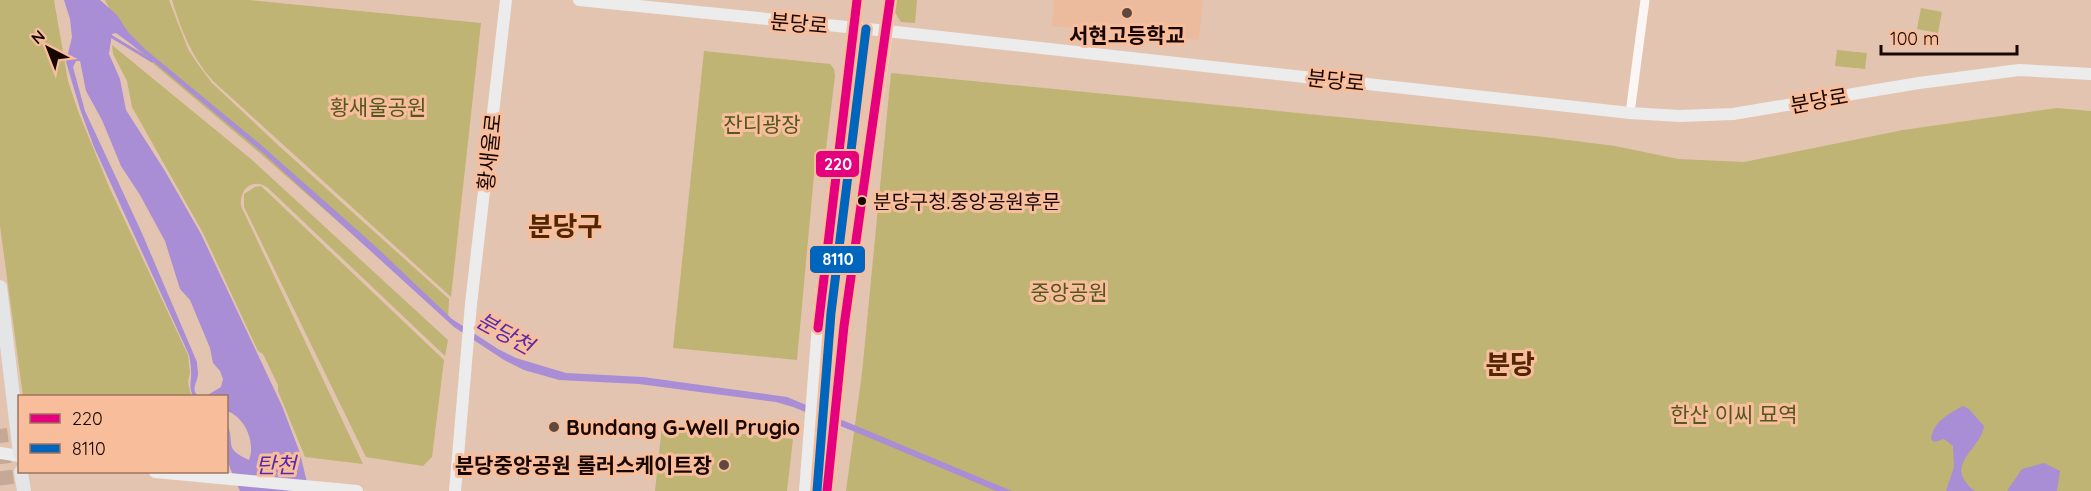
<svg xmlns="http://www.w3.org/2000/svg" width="2091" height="491" font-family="Quicksand,'Noto Sans KR',sans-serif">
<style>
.built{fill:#ecbb9d}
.green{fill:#bfb473}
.water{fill:#a98dd5}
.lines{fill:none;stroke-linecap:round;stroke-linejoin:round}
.stream{stroke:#a98dd5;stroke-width:3}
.highway-tunnel{stroke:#c5a896;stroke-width:14;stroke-dasharray:14 7;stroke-linecap:butt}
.minor{stroke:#fbf6f3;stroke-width:9}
.major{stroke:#ececec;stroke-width:12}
.highway{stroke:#e3e5e6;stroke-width:14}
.bus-1-casing{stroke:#f8be9c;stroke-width:14}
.bus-2-casing{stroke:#f8be9c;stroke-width:14}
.bus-1{stroke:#e5007d;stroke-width:9}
.bus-2{stroke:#0065bd;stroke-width:9}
.poi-dot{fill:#5f483e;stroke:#f8be9c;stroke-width:2}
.bus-dot{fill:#180600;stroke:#f8be9c;stroke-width:2}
.labels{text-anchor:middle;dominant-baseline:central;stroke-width:6;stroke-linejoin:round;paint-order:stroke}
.bus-label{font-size:20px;fill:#180600;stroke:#f8be9c;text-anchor:start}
.street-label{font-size:21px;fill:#180600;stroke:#f8be9c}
.poi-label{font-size:21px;font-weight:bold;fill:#180600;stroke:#f8be9c}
.park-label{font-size:21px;fill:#545720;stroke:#f8be9c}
.water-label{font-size:22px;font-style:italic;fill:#572bac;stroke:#f8be9c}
.district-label{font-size:27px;font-weight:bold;fill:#532501;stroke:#f8be9c}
.line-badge{stroke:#f8be9c;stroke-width:2}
.badge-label{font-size:16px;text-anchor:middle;font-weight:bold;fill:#fff}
</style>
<rect width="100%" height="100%" fill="#e3c4b1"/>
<path class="built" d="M1054 0H1203L1199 40 1052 26Z"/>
<g class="green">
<path d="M0 0H54L68 81 78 111 110 189 188 355 190 373 188 382 191 396H23L0 226Z"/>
<path d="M105 0H169L188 49 197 63 212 83 278 145 449 299 448 318 262 155 143 55 124 37Z"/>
<path d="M172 0H249L481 23 451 297 213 81C192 58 181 30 172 0Z"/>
<path d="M895 0H917L915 23 901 22 894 11Z"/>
<path d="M1921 8 1942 12 1938 33 1917 29Z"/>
<path d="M112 45 251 159 448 340 445 356 268 188C253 177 239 189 241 206L363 464 305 457 278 391V385L263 354 258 351 203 233 132 107 127 81 113 54Z"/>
<path d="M1837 50 1867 53 1865 69 1835 66Z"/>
<path d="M704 51 830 64 834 69 835 76 826 149 814 175 797 360 673 348Z"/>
<path d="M891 73 1544 137 1615 146 1678 159 1744 162 1903 130 2057 108 2091 111V491H846L862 373Z"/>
<path d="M261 186 444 360 432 457 423 466 366 457 244 207V194L255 187Z"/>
<path d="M662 426 793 439 787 491H655Z"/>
</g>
<g class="water">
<path d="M64 0H100L117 15 128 32 146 50 260 144 374 245 452 319 498 349 516 358 566 373 643 377 787 397 1012 491H996L870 438 793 407 776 402 639 384 559 380 524 370 504 360 454 327 263 153 143 53 116 33 112 34 109 54 120 79 126 110 165 171 201 234 282 406 300 453 309 491H240L227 461V424C236 443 222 448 249 460 256 443 245 417 227 411L226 396H206L221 387 223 379 220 371 213 363 210 348 190 300 180 289 165 241 140 195 121 166 102 120 86 91 80 61H76L73 67 85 111 141 231 197 362C197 364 198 371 198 373 198 383 190 388 198 396H193C188 387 192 380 191 371 191 366 190 360 189 355L94 147 81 112 66 62 72 37 70 19Z"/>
<path d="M1963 406 1969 409 1984 426C1982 446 1951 461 1965 481 1968 485 1970 488 1975 491H1946L1954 467 1953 446 1944 439 1934 442 1931 439C1933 422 1948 414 1963 406Z"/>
<path d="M2044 463 2060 471 2057 491H2007L2022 469Z"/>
</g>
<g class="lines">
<path class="stream" d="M109 35 152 61"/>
<path class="highway-tunnel" d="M0 429 8 491"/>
<path class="minor" d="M1630 113 1645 0"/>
<g class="major">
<path d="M579 0 887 31 1630 113 1680 116 1733 114 1919 83 2019 70 2091 74"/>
<path d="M0 453 20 456"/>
<path d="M155 472 357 491"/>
<path d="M455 491 471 304 506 0"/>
<path d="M805 491 819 312 857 0"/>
<path d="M827 491 844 326 887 31 890 0"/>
</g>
<g class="highway">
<path d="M0 287 20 454"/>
<path d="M21 472 24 491"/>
</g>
<defs>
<g id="bus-1">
<path d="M818 328 857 0"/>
<path d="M827 491 844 326 890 0"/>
</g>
<path id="bus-2" d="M817 491 831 313 866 29"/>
</defs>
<use href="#bus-1" class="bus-1-casing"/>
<use href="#bus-2" class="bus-2-casing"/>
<use href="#bus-1" class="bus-1"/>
<use href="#bus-2" class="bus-2"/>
</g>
<g class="poi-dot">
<circle cx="1127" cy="13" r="6"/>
<circle cx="554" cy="427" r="6"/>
<circle cx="724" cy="465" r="6"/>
</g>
<circle class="bus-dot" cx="862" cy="201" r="5"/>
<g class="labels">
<g class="bus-label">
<text x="873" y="201">분당구청.중앙공원후문</text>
</g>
<g class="street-label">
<text transform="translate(799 23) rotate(5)">분당로</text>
<text transform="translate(1336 80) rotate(6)">분당로</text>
<text transform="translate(1819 100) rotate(-10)">분당로</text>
<text transform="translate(489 152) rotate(-84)">황새울로</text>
</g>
<g class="poi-label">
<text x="1127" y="35">서현고등학교</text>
<text x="566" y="427" text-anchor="start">Bundang G-Well Prugio</text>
<text x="712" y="465" text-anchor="end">분당중앙공원 롤러스케이트장</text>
</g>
<g class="park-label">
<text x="378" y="107">황새울공원</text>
<text x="762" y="124">잔디광장</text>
<text x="1069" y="292">중앙공원</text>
<text x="1734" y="414">한산 이씨 묘역</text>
</g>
<g class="water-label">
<text transform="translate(505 333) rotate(29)">분당천</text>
<text x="276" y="465">탄천</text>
</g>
<g class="district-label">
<text x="565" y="226">분당구</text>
<text x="1510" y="364">분당</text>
</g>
</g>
<g class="line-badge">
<rect x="815" y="150" width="45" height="28" rx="6" fill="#e5007d"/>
<rect x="809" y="245" width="57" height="29" rx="6" fill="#0065bd"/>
</g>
<g class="badge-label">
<text x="838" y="170">220</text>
<text x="838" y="265">8110</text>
</g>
<rect x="18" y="395" width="210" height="78" fill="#f8be9c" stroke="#9e745e" stroke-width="1.5"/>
<rect x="30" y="414" width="30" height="9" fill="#e5007d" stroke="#9e745e" stroke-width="1.5"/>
<text x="72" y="425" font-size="18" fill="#180600">220</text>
<rect x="30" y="444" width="30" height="9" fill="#0065bd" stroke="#9e745e" stroke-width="1.5"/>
<text x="72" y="455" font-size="18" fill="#180600">8110</text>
<g transform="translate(48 48) rotate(318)" stroke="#f8be9c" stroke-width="4.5" paint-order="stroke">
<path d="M0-4.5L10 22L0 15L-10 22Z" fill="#180600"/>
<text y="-9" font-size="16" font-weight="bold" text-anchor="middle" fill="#180600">N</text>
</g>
<path d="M1881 45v9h136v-9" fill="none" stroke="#180600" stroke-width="3"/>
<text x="1890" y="45" font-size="18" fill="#180600" stroke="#f8be9c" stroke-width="4.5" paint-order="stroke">100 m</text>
</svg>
